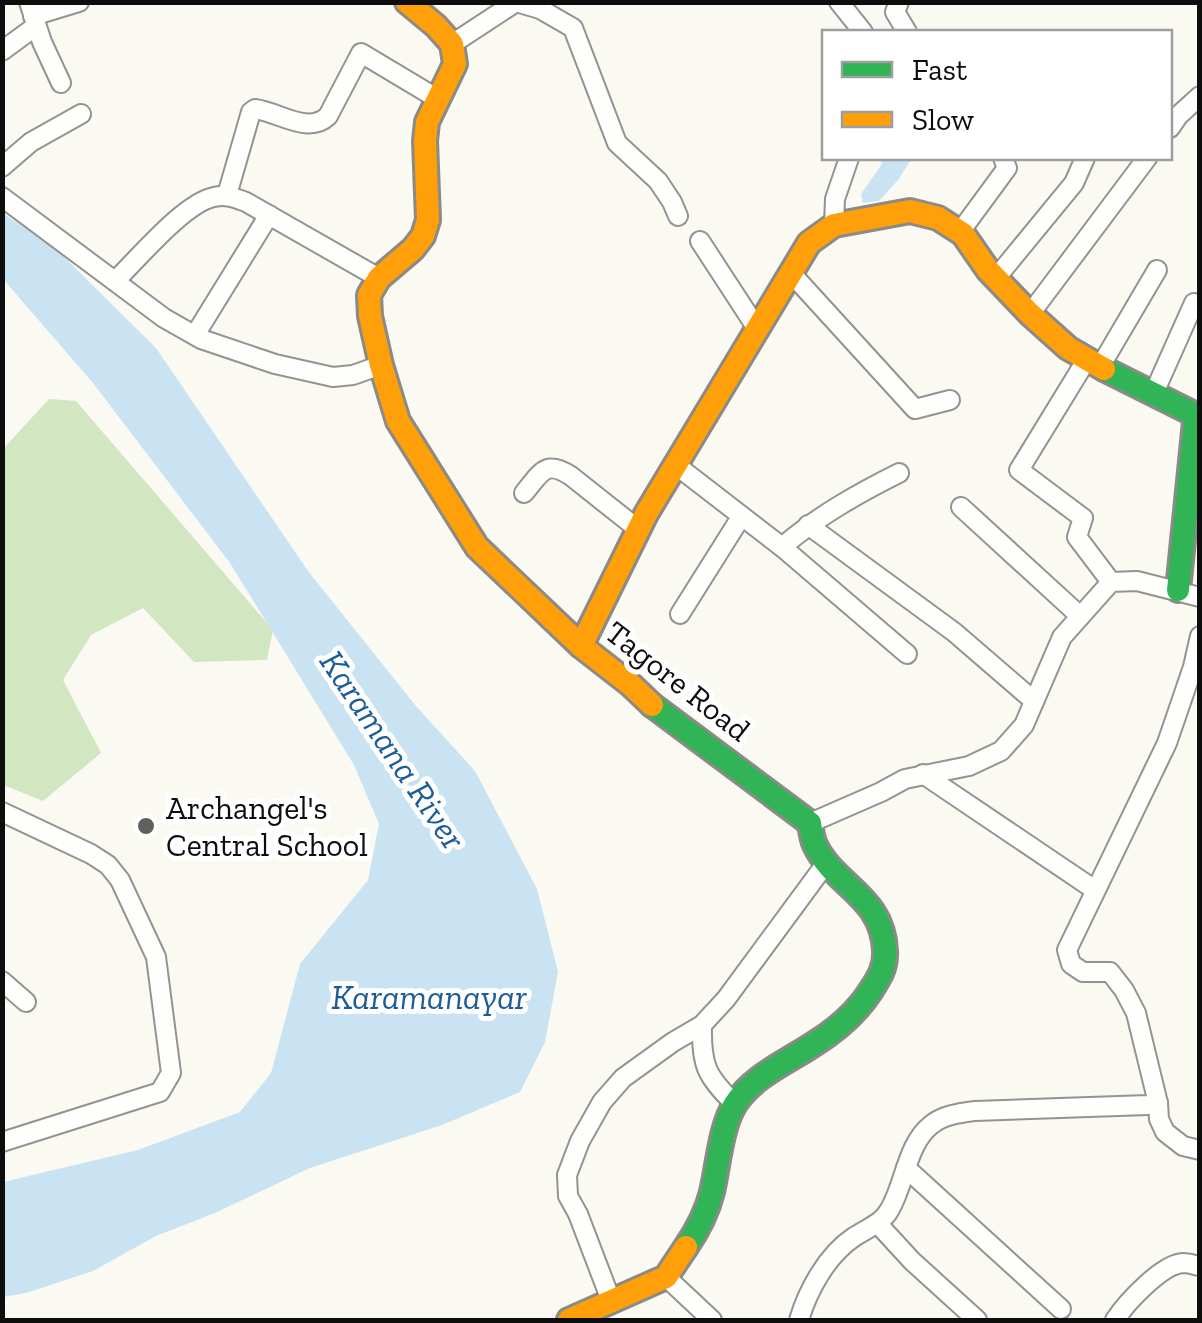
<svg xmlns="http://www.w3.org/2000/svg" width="1202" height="1323" font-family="'Zilla Slab',serif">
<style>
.forest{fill:#d2e6c2}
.water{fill:#cae3f2}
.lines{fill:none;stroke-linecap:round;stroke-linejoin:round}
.street-casing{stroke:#949390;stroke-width:22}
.fast-casing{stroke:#8a8a87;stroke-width:28}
.slow-casing{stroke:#8a8a87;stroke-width:28}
.street{stroke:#fefefd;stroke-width:18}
.fast{stroke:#30b455;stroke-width:22}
.slow{stroke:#ff9f0a;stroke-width:22}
.poi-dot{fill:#60605d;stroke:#fff;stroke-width:4}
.labels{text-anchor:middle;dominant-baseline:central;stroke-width:10;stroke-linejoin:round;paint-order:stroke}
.street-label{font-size:32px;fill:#0d0d0d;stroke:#fff}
.poi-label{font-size:32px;fill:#0d0d0d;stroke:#fff;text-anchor:start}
.water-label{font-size:35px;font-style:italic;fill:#1e5c98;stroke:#fff}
</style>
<rect width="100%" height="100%" fill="#faf9f2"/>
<path class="forest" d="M49 399 76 401 273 630 267 660 194 662 143 608 91 635 63 680 101 753 43 801 3 785 2 450Z"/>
<g class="water">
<path d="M880 158H912L898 180 879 201 863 203 861 194 882 164Z"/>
<path d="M2 213 52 245 156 348 308 571 416 706 475 771 537 889 558 972 545 1042 520 1092 442 1125 310 1168 215 1213 156 1236 93 1271 26 1293 3 1297V1182L138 1150 240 1112 271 1073 300 964 368 880 379 824 354 765 230 563 93 383 3 279Z"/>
</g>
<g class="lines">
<defs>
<g id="street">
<path d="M29 2 42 42 61 83"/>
<path d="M516 2 540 9 573 28 617 143 658 181 672 202 678 216"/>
<path d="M839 2 863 32"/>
<path d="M899 2 895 12 907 32"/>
<path d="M33 16 79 2"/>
<path d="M452 44 516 2"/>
<path d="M2 51 36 26"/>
<path d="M1170 128 1179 115 1200 96"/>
<path d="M2 167 31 142 81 114"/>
<path d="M227 195 251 112 255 109C279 112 308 135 328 116L361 53 438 99"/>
<path d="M2 197 164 318 201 339 275 364 333 377 353 375 381 365"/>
<path d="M834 225 835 199 849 158"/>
<path d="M960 232 1007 168 1003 158"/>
<path d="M700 241 758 330"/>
<path d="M791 273 915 409 950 400"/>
<path d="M996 278 1074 183 1085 158"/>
<path d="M115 281C138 259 184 203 214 197 226 194 235 198 246 202L379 278"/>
<path d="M1030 314 1147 158"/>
<path d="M195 335 269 215"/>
<path d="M1087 359 1019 470 1083 518 1077 537 1111 582"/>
<path d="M1100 367 1157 270"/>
<path d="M1153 395 1194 303"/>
<path d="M677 466 782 547 907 654"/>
<path d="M524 493C541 473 545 459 571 476L639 530"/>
<path d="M961 507 1080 616"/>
<path d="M808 525 954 632 1034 701"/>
<path d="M782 547C818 516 857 494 899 473"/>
<path d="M680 614 741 517"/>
<path d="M1200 636 1193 667 1167 743 1067 950 1071 964 1083 972H1110L1124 990 1136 1013 1158 1103 1159 1119 1165 1132 1183 1146 1200 1150"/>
<path d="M923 774 1095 890"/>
<path d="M2 812 91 854 108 865 120 880 156 957 171 1073 160 1092 2 1142"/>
<path d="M810 823 881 792 905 779 969 766 1001 751 1024 725 1062 637 1111 582 1137 581 1200 597"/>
<path d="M2 981 26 1002"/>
<path d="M702 1025C701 1065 706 1076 735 1104"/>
<path d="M906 1168 1061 1309"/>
<path d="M878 1224 912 1261 977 1320"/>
<path d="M666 1277 712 1320"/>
<path d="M612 1303 578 1214 568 1196 567 1175 580 1141 602 1102 623 1078 673 1042 702 1025 726 999 827 862"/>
<path d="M799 1320C808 1290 827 1255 854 1237 867 1228 882 1224 890 1209 905 1183 907 1144 931 1125 943 1115 960 1113 975 1111L1148 1105 1158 1103"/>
<path d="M1115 1320C1126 1303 1162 1264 1183 1263 1189 1263 1194 1265 1200 1266"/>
</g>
<g id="fast">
<path d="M1104 369 1192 413 1195 422 1178 590"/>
<path d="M652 705 810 823C811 830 812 839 815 845 835 887 883 896 885 951 886 968 879 978 870 992 856 1013 835 1031 814 1044 787 1062 753 1076 735 1104 721 1126 718 1166 712 1192 707 1212 697 1231 686 1247"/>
</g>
<g id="slow">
<path d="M407 2 436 26 452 44 455 64 427 122 425 141 428 220 423 236 413 249 379 278 369 295 370 316 381 365 398 421 477 547 581 646 631 685 652 705"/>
<path d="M581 646 646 514 809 243 834 225 910 211 938 218 963 234 988 270 1030 314 1068 348 1104 369"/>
<path d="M569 1320 666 1277 686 1247"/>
</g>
</defs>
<use href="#street" class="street-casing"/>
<use href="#fast" class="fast-casing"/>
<use href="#slow" class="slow-casing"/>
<use href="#street" class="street"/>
<use href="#fast" class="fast"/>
<use href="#slow" class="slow"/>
</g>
<circle class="poi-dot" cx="146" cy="826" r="10"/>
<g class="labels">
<g class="street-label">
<text transform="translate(678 681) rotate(38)">Tagore Road</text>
</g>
<g class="poi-label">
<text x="166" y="808">Archangel's<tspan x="166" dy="37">Central School</tspan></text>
</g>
<g class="water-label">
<text transform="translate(393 750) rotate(56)">Karamana River</text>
<text x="429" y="997">Karamanayar</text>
</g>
</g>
<rect width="1202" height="1323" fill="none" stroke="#0d0d0d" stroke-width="10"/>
<rect x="822" y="30" width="350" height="130" fill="#ffffff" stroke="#9e9e9e" stroke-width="2.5"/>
<rect x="842" y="62" width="50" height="15" fill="#30b455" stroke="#9e9e9e" stroke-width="2.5"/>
<text x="912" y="80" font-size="30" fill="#0d0d0d">Fast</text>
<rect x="842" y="112" width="50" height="15" fill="#ff9f0a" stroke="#9e9e9e" stroke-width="2.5"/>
<text x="912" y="130" font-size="30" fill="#0d0d0d">Slow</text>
</svg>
